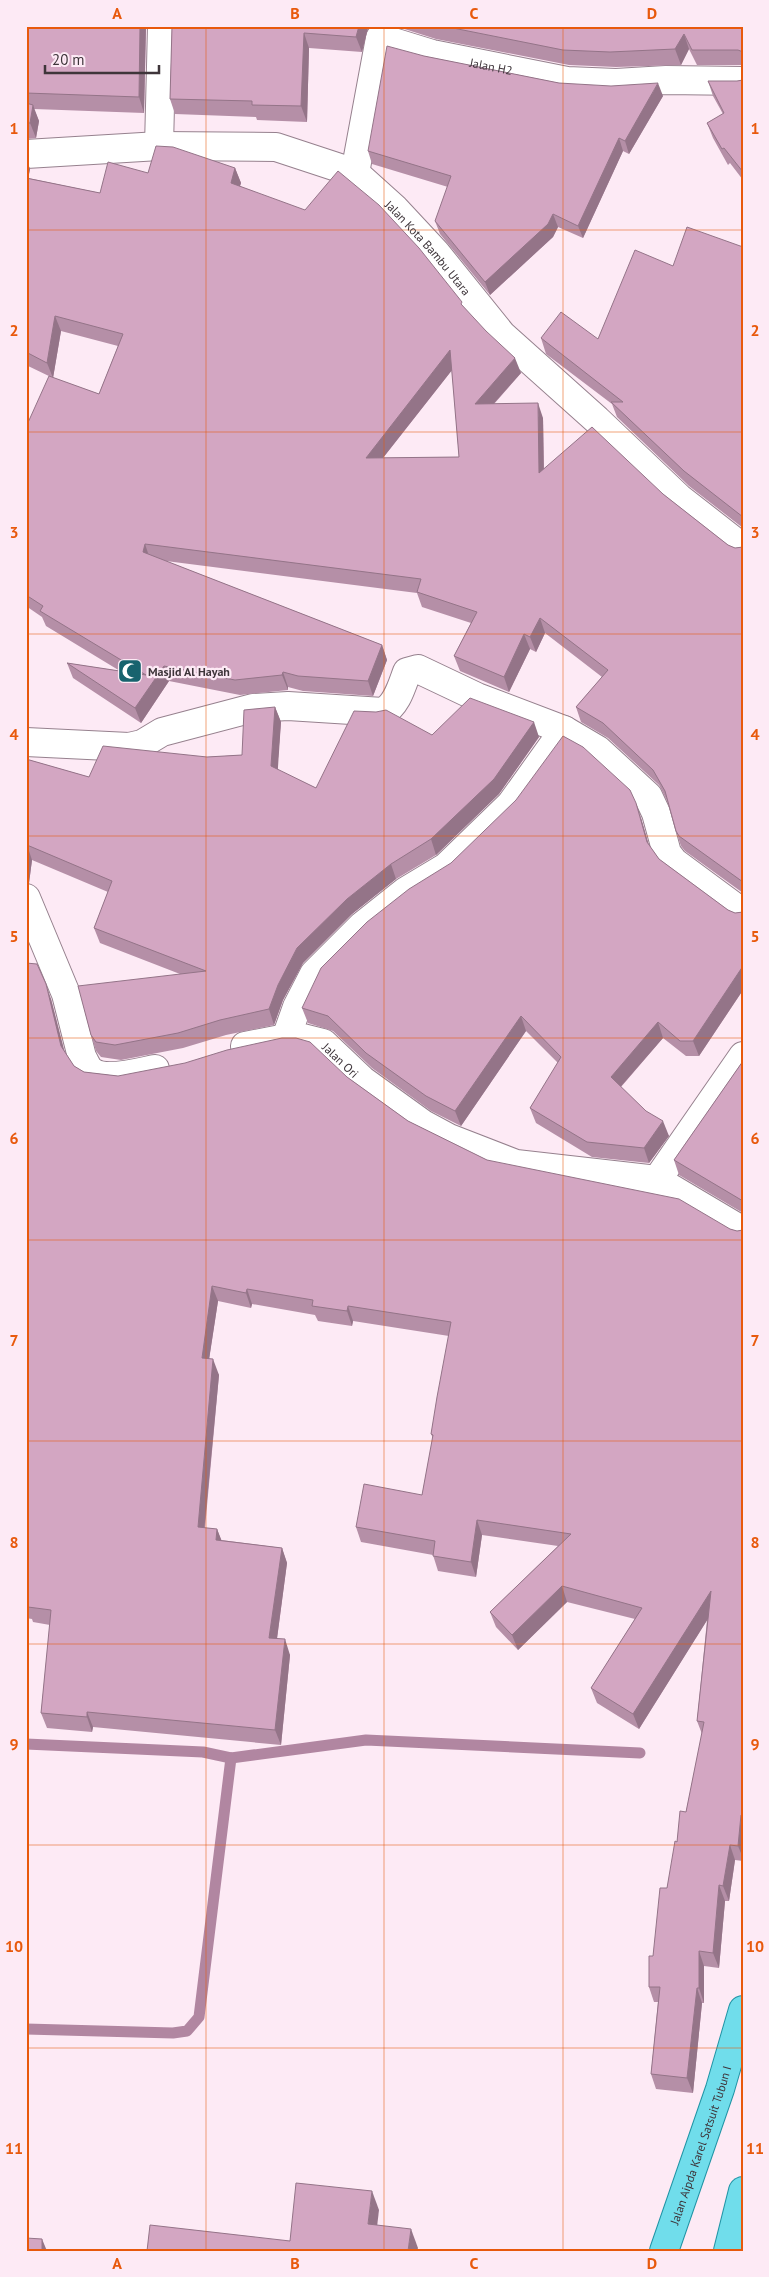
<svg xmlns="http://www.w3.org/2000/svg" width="769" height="2277" font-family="'PT Sans',sans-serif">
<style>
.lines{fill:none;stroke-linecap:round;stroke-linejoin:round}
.stream{stroke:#b186a1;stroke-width:11}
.minor-casing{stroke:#96818e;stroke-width:30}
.major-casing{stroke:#2094a5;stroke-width:30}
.minor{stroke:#fff;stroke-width:28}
.major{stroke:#70ddeb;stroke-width:28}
.wall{fill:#b58fa7;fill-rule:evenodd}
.shaded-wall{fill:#947488}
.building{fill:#d3a6c2;stroke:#947488;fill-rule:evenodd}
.grid{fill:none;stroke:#e8590c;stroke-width:1;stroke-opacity:0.55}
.labels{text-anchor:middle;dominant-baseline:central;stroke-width:4.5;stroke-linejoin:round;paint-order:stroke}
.street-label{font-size:12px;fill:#3e353a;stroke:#fdeaf5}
.poi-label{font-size:12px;font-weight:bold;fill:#3e353a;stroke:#fdeaf5;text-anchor:start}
.neatline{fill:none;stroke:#e8590c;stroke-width:2}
.grid-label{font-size:16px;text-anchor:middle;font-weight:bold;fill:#e8590c}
</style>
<rect width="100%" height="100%" fill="#fdeaf5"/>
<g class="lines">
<g class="stream">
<path d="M26 1744 203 1752 231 1758 366 1740 640 1753"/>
<path d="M26 2029 173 2033 187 2031 199 2017 231 1758"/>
</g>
<defs>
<g id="minor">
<path d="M159 146 162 26"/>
<path id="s1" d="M26 154 159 146 276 147 355 173 395 209 436 253 502 335 597 420 679 498 743 548"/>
<path id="s2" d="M355 173 380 38 432 54 567 81 616 83 666 80 743 81"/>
<path d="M26 742 129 747 142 744 162 732 253 708 288 706 383 712C397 705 402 685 407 672L418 669 477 697 564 730 598 750 648 796 656 813 667 853 674 862 743 913"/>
<path d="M26 898 66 994 82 1057C85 1062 87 1068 91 1071 105 1082 140 1072 155 1069"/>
<path d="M286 1038 297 1007 314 974 362 926 406 891 446 867 511 804 564 730"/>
<path id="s3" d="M245 1046 286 1038H303L323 1043 362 1080 423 1124 449 1138 516 1164 657 1180 743 1231"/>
<path d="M657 1180 743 1056"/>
</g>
<g id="major">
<path id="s4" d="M664 2251 720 2089 743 2010"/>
<path d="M728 2251 743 2191"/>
</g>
</defs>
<use href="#minor" class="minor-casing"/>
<use href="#major" class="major-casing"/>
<use href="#minor" class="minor"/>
<use href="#major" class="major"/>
</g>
<g class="wall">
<path d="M26 26H146L144 113 34 109 39 121 36 138 26 139Z"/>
<path d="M172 26H371L368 28 362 52 309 48 307 122 257 120 256 117 175 114 170 99Z"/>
<path d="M395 26H743V65H697L689 49 681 65 616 67 569 65 436 39Z"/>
<path d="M424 56 559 83 663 96 629 154 623 151 583 238 558 227 553 237 490 295 440 234 435 221 448 187 372 164 368 151Z"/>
<path d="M743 80V180L730 163 728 165 713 138 707 123 723 114 713 96 708 81H737Z"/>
<path d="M26 159 30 169 28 178 100 193 148 173 235 168 241 183 240 186 465 309 521 373 494 404 543 418 544 468 663 494 728 545 735 548 743 547V893L685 851 681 846 676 831 667 801 659 785 608 738 581 722 576 707 602 677 545 633 536 652 530 649 509 692 460 671 454 656 471 623 422 607 417 593 166 561 382 645 387 660 373 696 303 691 288 687V690L240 695 169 681 141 723 73 678 67 663 120 671 46 626 42 617 26 606V427L53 378 26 365ZM61 331 118 346 99 394 53 378ZM452 370 459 457 383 458Z"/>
<path d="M743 247V528L689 486 617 417 612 404 546 354 541 338 598 339 673 266Z"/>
<path d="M275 707 281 722 277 770 316 788 432 735 539 737 499 794 436 855 396 879 352 914 303 963 283 1000 274 1025 226 1035 183 1048 121 1060 101 1057 96 1051 91 1035 180 974 100 943 94 928 108 892 32 860 29 883H26V759L89 777 207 757 242 755Z"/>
<path d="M641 818 649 845 659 859 728 910 735 913 743 912V990L699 1056H686L663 1038 621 1087 669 1136 649 1163 592 1157 536 1123 530 1108 558 1063 526 1031 461 1126 431 1111 372 1068 333 1031 308 1023 302 1008Z"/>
<path d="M26 963 51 999 64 1051 74 1066 84 1072 118 1076 347 1077 408 1121 487 1160 737 1231 743 1230V1861L735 1860 729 1901H725L719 1968 704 1966V2003H702L693 2093 656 2089 651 2074 658 2002H654L649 1987 653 1956 667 1888 677 1842 686 1812 702 1734 697 1721 707 1620 639 1729 597 1703 591 1688 635 1619 567 1602 518 1650 496 1627 490 1612 558 1546 482 1535 476 1577 438 1571 433 1555 361 1542 356 1527 422 1495 433 1438 431 1434 449 1336 353 1321 352 1326 318 1321 315 1315 252 1304 251 1308 218 1301 209 1359 219 1375 205 1528 217 1529 221 1540 282 1548 287 1563 277 1639 290 1655 281 1745 93 1727 92 1732 47 1728 41 1713 50 1625 33 1622 32 1619 26 1618Z"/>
<path d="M743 1061V1213L679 1175 674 1160Z"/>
</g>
<g class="shaded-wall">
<path d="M140 26H146L144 113 139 97Z"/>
<path d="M359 26H368V28L362 52 356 37Z"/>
<path d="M304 33 309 48 307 122 301 106Z"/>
<path d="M684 34 689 49 681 65 675 49Z"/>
<path d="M658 83 663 96 629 154 625 141Z"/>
<path d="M33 105 39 121 36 138 30 123Z"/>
<path d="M619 138 623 151 583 238 578 226Z"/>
<path d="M26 159 30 169 26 190Z"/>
<path d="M235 168 241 183 236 198 231 183Z"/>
<path d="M553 214 558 227 553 237 490 295 485 282Z"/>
<path d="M55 316 61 331 53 378 47 363Z"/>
<path d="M450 350 456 365 371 473 366 458Z"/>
<path d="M515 358 521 373 480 419 475 404Z"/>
<path d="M538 403 543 418 544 488 539 473Z"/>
<path d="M145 544 150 559 143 552Z"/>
<path d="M540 618 545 633 536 652 530 637Z"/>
<path d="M524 634 530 649 509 692 504 677Z"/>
<path d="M382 645 387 660 373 696 368 681Z"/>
<path d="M164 666 169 681 141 723 135 708Z"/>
<path d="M283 672 288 687V690L282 675Z"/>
<path d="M275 707 281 722 277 782 271 766Z"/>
<path d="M534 722 539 737 499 794 436 855 431 839Z"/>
<path d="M636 803 641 818 652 857 647 842Z"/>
<path d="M27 845 32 860 29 883 26 875Z"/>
<path d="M391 864 396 879 352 914 303 963 283 1000 274 1025 269 1009 278 985 297 948 347 899Z"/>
<path d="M743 966V990L699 1056 693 1041Z"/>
<path d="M46 984 51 999 67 1061 61 1046Z"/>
<path d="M521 1016 526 1031 461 1126 455 1111Z"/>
<path d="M658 1022 663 1038 616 1092 611 1077Z"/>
<path d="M663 1121 669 1136 649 1163 644 1148Z"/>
<path d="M212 1286 218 1301 207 1373 202 1358Z"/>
<path d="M247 1289 252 1304 251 1308 246 1293Z"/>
<path d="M348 1306 353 1321 352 1326 347 1311Z"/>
<path d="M213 1359 219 1375 203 1542 198 1527Z"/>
<path d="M477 1520 482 1535 476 1577 471 1562Z"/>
<path d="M217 1529 223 1544 216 1540Z"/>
<path d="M282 1548 287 1563 275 1653 269 1638Z"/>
<path d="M562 1586 567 1602 518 1650 512 1635Z"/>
<path d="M711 1591 716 1606 639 1729 633 1714Z"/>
<path d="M285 1639 290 1655 281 1745 275 1730Z"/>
<path d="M87 1712 93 1727 92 1732 87 1717Z"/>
<path d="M741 1815 743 1818V1858L738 1846Z"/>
<path d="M730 1845 735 1860 729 1901 723 1886Z"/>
<path d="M719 1885 725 1901 719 1968 713 1953Z"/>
<path d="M699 1951 704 1966V2003L699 1988Z"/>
<path d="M697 1988 702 2003 693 2093 687 2078Z"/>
<path d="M372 2191 379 2210 375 2244 368 2224Z"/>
<path d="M411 2229 418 2248 417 2251H408Z"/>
<path d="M42 2239 47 2251H42Z"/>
</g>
<g class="building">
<path d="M26 26H140L139 97 26 93Z"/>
<path d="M172 26H359L356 37 304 33 301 106 252 105V101L170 99Z"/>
<path d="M443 26H743V52L738 50H692L684 34 675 49 610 52 563 50Z"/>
<path d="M387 46 424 56 559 83 611 86 658 83 625 141 619 138 578 226 553 214 548 224 485 282 435 221 451 176 368 151Z"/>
<path d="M743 80V172L724 148 722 149 707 123 724 113 708 81H737Z"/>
<path d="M26 103 33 105 30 123H26Z"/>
<path d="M156 146 173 147 235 168 231 183 305 210 338 171 379 205 419 248 462 302 461 304 486 331 515 358 475 404 538 403 539 473 592 427 663 494 728 545 735 548 743 547V882L679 836 676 831 665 791 653 770 603 723 576 707 608 670 540 618 530 637 524 634 504 677 454 656 477 612 417 592 421 579 145 544 143 552 382 645 368 681 298 676 283 672 282 675 235 680 164 666 135 708 67 663 146 675 40 611 43 606 26 595V427L49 376 99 394 123 334 55 316 47 363 26 352V178L100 193 108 162 148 173ZM450 350 459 457 366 458Z"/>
<path d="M687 227 743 247V517L684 471 611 402H623L541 338 561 312 598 339 635 250 673 266Z"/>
<path d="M470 698 534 722 494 779 431 839 391 864 347 899 297 948 278 985 269 1009 220 1020 178 1033 115 1045 96 1042 91 1035 78 986 206 971 94 928 112 881 27 845 26 847V759L89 777 103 746 207 757 242 755 244 710 275 707 271 766 316 788 354 711 376 712 386 710 432 735Z"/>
<path d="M563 736 583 747 630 790 636 803 647 842 659 859 728 910 735 913 743 912V966L693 1041H680L658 1022 611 1077 646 1111 663 1121 644 1148 587 1142 530 1108 561 1057 521 1016 455 1111 426 1096 366 1053 328 1016 302 1008 321 968 367 922 409 889 451 863 516 800Z"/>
<path d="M26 963 37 964 46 984 61 1046 74 1066 84 1072 118 1076 185 1063 227 1050 282 1038H296L310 1042 347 1077 408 1121 487 1160 679 1199 730 1229 737 1231 743 1230V1815H741L738 1846 730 1845 723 1886 719 1885 713 1953 699 1951V1988H697L687 2078 651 2074 660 1987H649V1956H653L660 1888H667L675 1841 677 1842 680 1811 686 1812 704 1722 697 1721 711 1591 633 1714 591 1688 642 1608 562 1586 512 1635 490 1612 571 1534 477 1520 471 1562 433 1556 435 1541 356 1527 364 1484 422 1495 433 1435 431 1434 437 1397 451 1322 348 1306 347 1311 312 1306 313 1300 247 1289 246 1293 212 1286 202 1358 213 1359 198 1527 217 1529 216 1540 282 1548 269 1638 285 1639 275 1730 87 1712V1717L41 1713 51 1610 28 1607V1604L26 1603Z"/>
<path d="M743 1061V1201L674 1160Z"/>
<path d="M296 2183 372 2191 368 2224 411 2229 408 2251H147L150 2225 290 2241Z"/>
<path d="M26 2238 42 2239V2251H26Z"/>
</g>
<path class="grid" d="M206 26V2251M384 26V2251M563 26V2251M26 230H743M26 432H743M26 634H743M26 836H743M26 1038H743M26 1240H743M26 1441H743M26 1644H743M26 1845H743M26 2048H743"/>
<defs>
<symbol id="mosque-square" viewBox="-11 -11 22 22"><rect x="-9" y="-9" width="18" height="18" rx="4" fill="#17636e" stroke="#fdeaf5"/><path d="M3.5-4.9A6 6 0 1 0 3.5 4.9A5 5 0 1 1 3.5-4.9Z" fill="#fff"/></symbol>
</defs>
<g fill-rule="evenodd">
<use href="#mosque-square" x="116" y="657" width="28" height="28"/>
</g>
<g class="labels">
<g class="street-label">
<text stroke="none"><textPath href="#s2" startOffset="252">Jalan H2</textPath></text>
<text stroke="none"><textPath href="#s1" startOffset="438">Jalan Kota Bambu Utara</textPath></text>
<text stroke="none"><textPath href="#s3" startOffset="104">Jalan Ori</textPath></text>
<text stroke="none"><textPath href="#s4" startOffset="112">Jalan Aipda Karel Satsuit Tubun I</textPath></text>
</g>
<g class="poi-label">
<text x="148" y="671">Masjid Al Hayah</text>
</g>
</g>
<rect width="769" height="2277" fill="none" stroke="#fdeaf5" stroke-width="55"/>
<path d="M45 65v8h114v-8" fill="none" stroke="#3e353a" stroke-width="2.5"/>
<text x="52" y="65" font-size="15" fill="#3e353a" stroke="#fdeaf5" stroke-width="4" paint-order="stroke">20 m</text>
<rect x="28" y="28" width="714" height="2222" class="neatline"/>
<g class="grid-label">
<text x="117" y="19">A</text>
<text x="295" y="19">B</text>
<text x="474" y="19">C</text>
<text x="652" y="19">D</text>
<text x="14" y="134">1</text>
<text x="755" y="134">1</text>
<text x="14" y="336">2</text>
<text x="755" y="336">2</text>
<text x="14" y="538">3</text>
<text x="755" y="538">3</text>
<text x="14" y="740">4</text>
<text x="755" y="740">4</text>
<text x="14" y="942">5</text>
<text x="755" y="942">5</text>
<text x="14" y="1144">6</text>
<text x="755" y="1144">6</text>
<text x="14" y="1346">7</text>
<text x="755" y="1346">7</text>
<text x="14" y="1548">8</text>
<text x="755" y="1548">8</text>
<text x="14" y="1750">9</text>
<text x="755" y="1750">9</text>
<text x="14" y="1952">10</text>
<text x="755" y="1952">10</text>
<text x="14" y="2154">11</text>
<text x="755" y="2154">11</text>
<text x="117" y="2269">A</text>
<text x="295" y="2269">B</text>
<text x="474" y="2269">C</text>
<text x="652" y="2269">D</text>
</g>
</svg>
